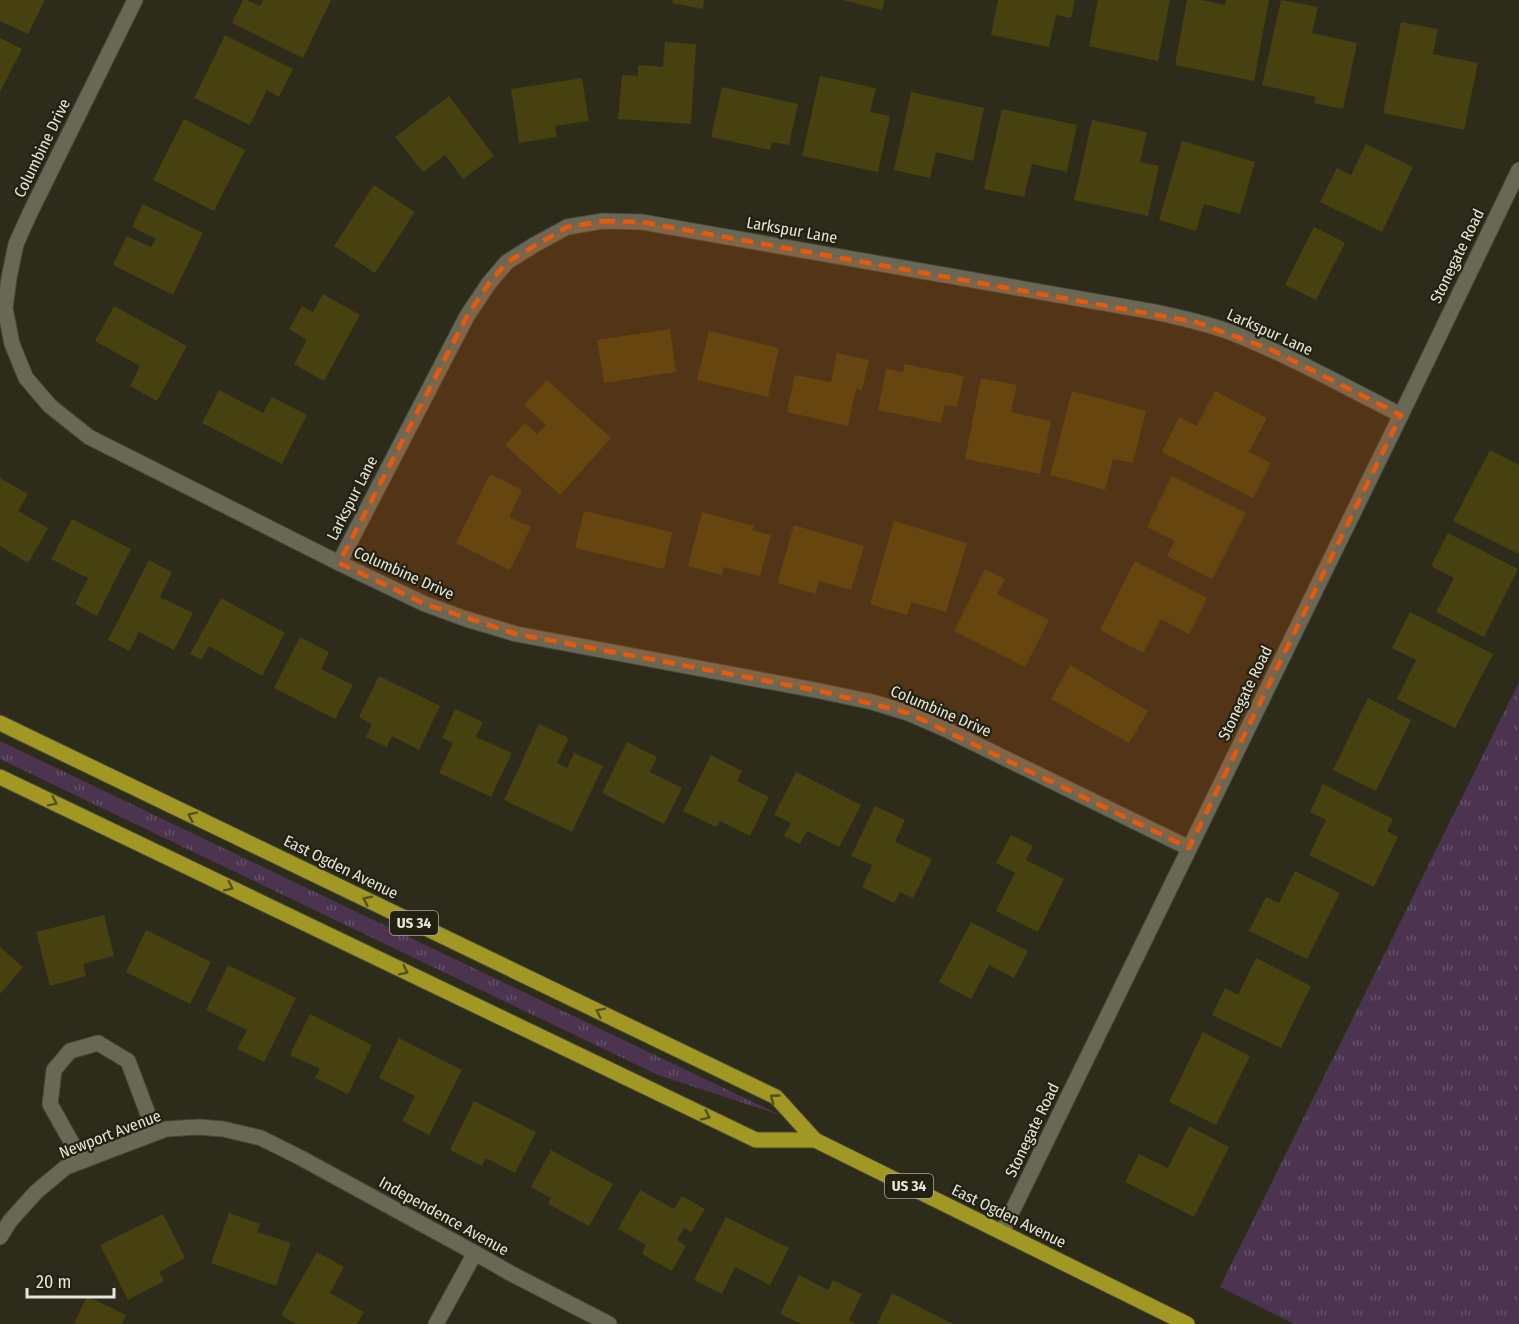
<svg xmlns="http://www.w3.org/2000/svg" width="1519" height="1324" font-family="'Fira Sans Condensed',sans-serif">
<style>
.grass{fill:url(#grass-tufts)}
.building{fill:#474110}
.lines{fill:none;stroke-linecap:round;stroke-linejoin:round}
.minor-casing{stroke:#484637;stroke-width:17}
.primary-casing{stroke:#484637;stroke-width:17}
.minor{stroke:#6a6855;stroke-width:15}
.primary{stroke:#a19723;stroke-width:15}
.oneway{stroke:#555118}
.marked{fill:#e8590c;fill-opacity:0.2;stroke:#e8590c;stroke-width:4.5;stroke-dasharray:12 8;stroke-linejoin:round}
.labels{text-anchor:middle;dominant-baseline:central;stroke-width:4.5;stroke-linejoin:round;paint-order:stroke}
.shield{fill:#232210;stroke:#abaa9d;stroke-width:1.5}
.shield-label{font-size:15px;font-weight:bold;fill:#e5e5d9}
.street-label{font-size:16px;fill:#e5e5d9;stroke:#232210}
</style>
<defs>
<pattern id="grass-tufts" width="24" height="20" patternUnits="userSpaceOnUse" patternTransform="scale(1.5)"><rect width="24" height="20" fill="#4c3451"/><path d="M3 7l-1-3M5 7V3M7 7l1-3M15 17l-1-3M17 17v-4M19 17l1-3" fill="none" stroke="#665169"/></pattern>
</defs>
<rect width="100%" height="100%" fill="#2d2b1a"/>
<g class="grass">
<path d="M1519 682V1324H1294L1220 1287Z"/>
<path d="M0 741 780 1115 658 1075 0 759Z"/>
</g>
<g class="building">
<path d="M0 0H45L28 34 0 21Z"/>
<path d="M243 0H247L260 6 263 0H331L303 58 232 23Z"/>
<path d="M673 0H704L703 9 672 3Z"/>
<path d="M843 0H885L882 10Z"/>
<path d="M998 0H1075L1071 18 1056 15 1049 47 991 35Z"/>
<path d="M1098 0H1170L1158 61 1089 46Z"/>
<path d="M1187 0H1201L1225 5 1226 0H1269L1254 81 1175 65Z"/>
<path d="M1281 0 1318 7 1312 33 1357 43 1343 109 1314 103 1316 97 1262 85Z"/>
<path d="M1401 22 1438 29 1433 54 1478 63 1464 130 1383 113Z"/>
<path d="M225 35 293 69 279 97 267 90 250 125 194 98Z"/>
<path d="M0 38 22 49 0 92Z"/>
<path d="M665 42 696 44 691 124 618 119 622 75 638 76V65L663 67Z"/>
<path d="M820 76 876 88 870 112 890 116 878 172 802 156Z"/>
<path d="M582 78 589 121 555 126 557 137 519 143 511 89Z"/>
<path d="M722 87 798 104 789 145 772 142 770 150 711 137Z"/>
<path d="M911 92 984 108 973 161 936 152 930 178 894 170Z"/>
<path d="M449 96 494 156 463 179 445 155 423 172 395 137Z"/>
<path d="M1002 109 1077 125 1067 172 1032 164 1024 197 984 189Z"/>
<path d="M184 119 245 150 214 211 153 180Z"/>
<path d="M1092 120 1147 132 1140 162 1159 166 1148 216 1074 200Z"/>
<path d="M1182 141 1255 162 1240 214 1204 204 1196 231 1159 220Z"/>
<path d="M1366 144 1413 167 1382 232 1320 202 1337 168 1351 175Z"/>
<path d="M374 185 415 212 375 273 334 246Z"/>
<path d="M143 204 203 233 173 295 113 265 127 236 151 247 156 239 132 227Z"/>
<path d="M1314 227 1345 243 1316 300 1285 285Z"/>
<path d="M323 294 360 315 324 381 294 364 307 340 289 329 302 306 313 312Z"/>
<path d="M114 306 187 346 157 401 130 386 140 366 95 341Z"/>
<path d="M670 329 676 372 604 383 597 340Z"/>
<path d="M709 331 779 348 768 397 697 380Z"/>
<path d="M837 353 869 360 862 390 856 389 848 426 787 412 795 375 831 382Z"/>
<path d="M904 364 964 376 957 407 945 405 941 423 878 410 886 369 903 372Z"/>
<path d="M981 378 1017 385 1011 412 1051 421 1040 474 965 459Z"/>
<path d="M547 380 611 438 560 495 505 445 525 423 537 434 546 425 524 405Z"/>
<path d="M219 390 263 413 272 397 307 415 282 464 202 423Z"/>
<path d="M1072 391 1146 411 1133 463 1113 459 1105 490 1050 475Z"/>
<path d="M1215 391 1267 418 1249 452 1271 463 1253 498 1162 452 1179 417 1197 426Z"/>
<path d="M1490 450 1519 465V554L1453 521Z"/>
<path d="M490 474 522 490 509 517 531 527 510 570 456 543Z"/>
<path d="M1172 476 1246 513 1212 579 1167 556 1175 541 1147 527Z"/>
<path d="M0 478 28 494 18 511 48 528 28 563 0 546Z"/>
<path d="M584 511 672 532 664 569 575 548Z"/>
<path d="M702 512 754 526 752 530 771 535 760 576 724 567 722 575 688 566Z"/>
<path d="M72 519 131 549 97 616 75 604 88 578 51 559Z"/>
<path d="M894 521 967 543 946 612 911 602 907 615 870 604Z"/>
<path d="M794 525 864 546 851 590 819 581 815 594 777 583Z"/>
<path d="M1448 533 1518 569 1484 637 1436 612 1454 578 1431 566Z"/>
<path d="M149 560 172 572 160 597 193 613 174 650 139 632 129 651 108 640Z"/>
<path d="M1135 561 1207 598 1189 634 1161 619 1143 653 1100 630Z"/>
<path d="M985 569 1005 579 997 594 1049 620 1025 667 954 631Z"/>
<path d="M221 598 285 633 262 676 209 646 201 660 190 654Z"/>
<path d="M1410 612 1493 654 1455 728 1397 699 1416 660 1392 648Z"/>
<path d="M300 637 329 652 321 669 353 685 335 719 274 688Z"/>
<path d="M1070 665 1148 711 1129 743 1051 699Z"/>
<path d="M379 676 440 706 419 750 392 736 387 747 366 737 372 724 359 717Z"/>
<path d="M1368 698 1411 720 1376 791 1333 770Z"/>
<path d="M455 709 483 722 476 737 512 753 491 797 439 773 453 743 442 738Z"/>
<path d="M539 724 569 738 557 763 567 768 574 753 603 766 572 832 504 800Z"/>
<path d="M627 742 657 757 650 772 682 788 664 824 602 793Z"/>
<path d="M711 755 742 771 737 781 769 797 750 836 720 821 716 827 683 811Z"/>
<path d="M796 772 861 805 839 847 807 831 800 844 784 836 791 823 774 815Z"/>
<path d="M1323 784 1393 819 1387 831 1398 837 1374 887 1309 855 1326 820 1310 812Z"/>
<path d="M875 806 905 820 895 842 932 859 913 898 900 892 894 903 862 887 872 865 851 856Z"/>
<path d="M1011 835 1033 846 1026 860 1064 879 1038 932 996 911 1015 873 996 863Z"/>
<path d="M1295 871 1340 893 1307 959 1249 931 1266 897 1279 903Z"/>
<path d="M104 915 114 956 83 964 86 976 50 986 36 932Z"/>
<path d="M971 922 1028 951 1014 978 989 965 971 999 939 982Z"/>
<path d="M146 930 211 962 190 1004 126 972Z"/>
<path d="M0 947 23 967 0 994Z"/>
<path d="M1256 958 1311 986 1281 1048 1212 1015 1225 988 1238 995Z"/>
<path d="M228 965 296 998 264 1062 237 1049 247 1030 206 1010Z"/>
<path d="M310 1014 372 1045 348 1094 315 1078 320 1069 290 1055Z"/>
<path d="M1203 1032 1250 1056 1216 1125 1169 1102Z"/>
<path d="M399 1038 462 1070 429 1135 402 1121 415 1096 379 1078Z"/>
<path d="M474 1101 536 1132 515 1173 486 1158 482 1166 450 1150Z"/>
<path d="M1189 1126 1229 1147 1194 1217 1125 1182 1139 1154 1168 1168Z"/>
<path d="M551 1150 613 1184 589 1226 548 1204 551 1198 531 1187Z"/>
<path d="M640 1190 674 1209 682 1196 705 1209 691 1232 684 1228 677 1240 686 1246 672 1271 642 1254 646 1245 618 1229Z"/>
<path d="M229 1213 260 1224 257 1232 291 1243 276 1286 211 1263Z"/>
<path d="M163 1214 185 1258 159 1272 164 1281 128 1300 100 1245Z"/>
<path d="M726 1217 789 1248 770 1285 735 1267 722 1294 694 1280Z"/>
<path d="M317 1252 344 1267 330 1293 364 1312 357 1324H296L281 1315Z"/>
<path d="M799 1275 828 1290 833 1280 862 1294 849 1320 856 1324H801L780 1314Z"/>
<path d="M892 1293 953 1324H877Z"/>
<path d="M87 1296 126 1315 122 1324H74Z"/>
</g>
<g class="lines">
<defs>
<g id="minor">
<path d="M135 0 30 213 16 244 9 278 5 308 12 344 26 378 50 406 89 437 339 563 425 604 466 619 516 634 820 691 872 702 908 713 945 729 1189 848"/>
<path d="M339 563 467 316 489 283 507 262 534 245 567 227 603 221 642 222 1155 312C1182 318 1210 324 1235 334 1292 357 1346 387 1401 415"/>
<path d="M82 1161 50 1104 54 1070 70 1051 98 1043 128 1061 155 1133"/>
<path d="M1002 1232 1401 415 1519 170"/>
<path d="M0 1237 10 1221 36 1192 66 1167 166 1129 198 1127 223 1129 261 1138 301 1158 475 1253 510 1273 609 1324"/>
<path d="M436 1324 475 1253"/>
</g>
<g id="primary">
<path d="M0 723 776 1097 815 1140 1187 1324"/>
<path d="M0 777 756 1140H815"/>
</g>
</defs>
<use href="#minor" class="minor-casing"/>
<use href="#primary" class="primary-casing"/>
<use href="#minor" class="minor"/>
<use href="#primary" class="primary"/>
</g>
<defs><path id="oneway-chevron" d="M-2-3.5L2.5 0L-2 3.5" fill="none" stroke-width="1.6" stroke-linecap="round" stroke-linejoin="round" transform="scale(1.5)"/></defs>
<g class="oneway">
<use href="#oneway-chevron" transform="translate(53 802) rotate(26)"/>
<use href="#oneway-chevron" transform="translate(192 816) rotate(-154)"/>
<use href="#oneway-chevron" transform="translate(229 887) rotate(26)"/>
<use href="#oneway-chevron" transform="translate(367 900) rotate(-154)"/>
<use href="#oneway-chevron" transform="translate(404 971) rotate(26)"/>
<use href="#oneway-chevron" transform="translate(600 1012) rotate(-154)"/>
<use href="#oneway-chevron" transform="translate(774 1098) rotate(-144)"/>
<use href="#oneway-chevron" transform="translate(706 1116) rotate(26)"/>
</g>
<path class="marked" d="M603 221 642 222 1196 322 1270 349 1401 415 1189 848 908 713 820 691 516 634 425 604 339 563 467 316 489 283 507 262 567 227Z"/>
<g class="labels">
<g class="shield">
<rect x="390" y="911" width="48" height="24" rx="4.5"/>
<rect x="885" y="1174" width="48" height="24" rx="4.5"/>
</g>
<g class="shield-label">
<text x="414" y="923">US 34</text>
<text x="909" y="1186">US 34</text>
</g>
<g class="street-label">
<text transform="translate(42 148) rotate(-64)">Columbine Drive</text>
<text transform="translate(792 230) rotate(10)">Larkspur Lane</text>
<text transform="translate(1457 256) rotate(-64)">Stonegate Road</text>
<text transform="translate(1270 332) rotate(24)">Larkspur Lane</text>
<text transform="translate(352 498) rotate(-63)">Larkspur Lane</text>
<text transform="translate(404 573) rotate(24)">Columbine Drive</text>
<text transform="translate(1245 693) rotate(-64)">Stonegate Road</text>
<text transform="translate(941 711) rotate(23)">Columbine Drive</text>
<text transform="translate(341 867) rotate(26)">East Ogden Avenue</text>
<text transform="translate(1032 1130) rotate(-64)">Stonegate Road</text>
<text transform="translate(110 1134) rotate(-21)">Newport Avenue</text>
<text transform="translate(444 1216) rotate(29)">Independence Avenue</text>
<text transform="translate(1009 1216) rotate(26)">East Ogden Avenue</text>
</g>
</g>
<path d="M27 1288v9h87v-9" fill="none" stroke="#e5e5d9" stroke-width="3"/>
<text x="36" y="1288" font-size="18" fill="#e5e5d9" stroke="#232210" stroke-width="4.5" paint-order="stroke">20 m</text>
</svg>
